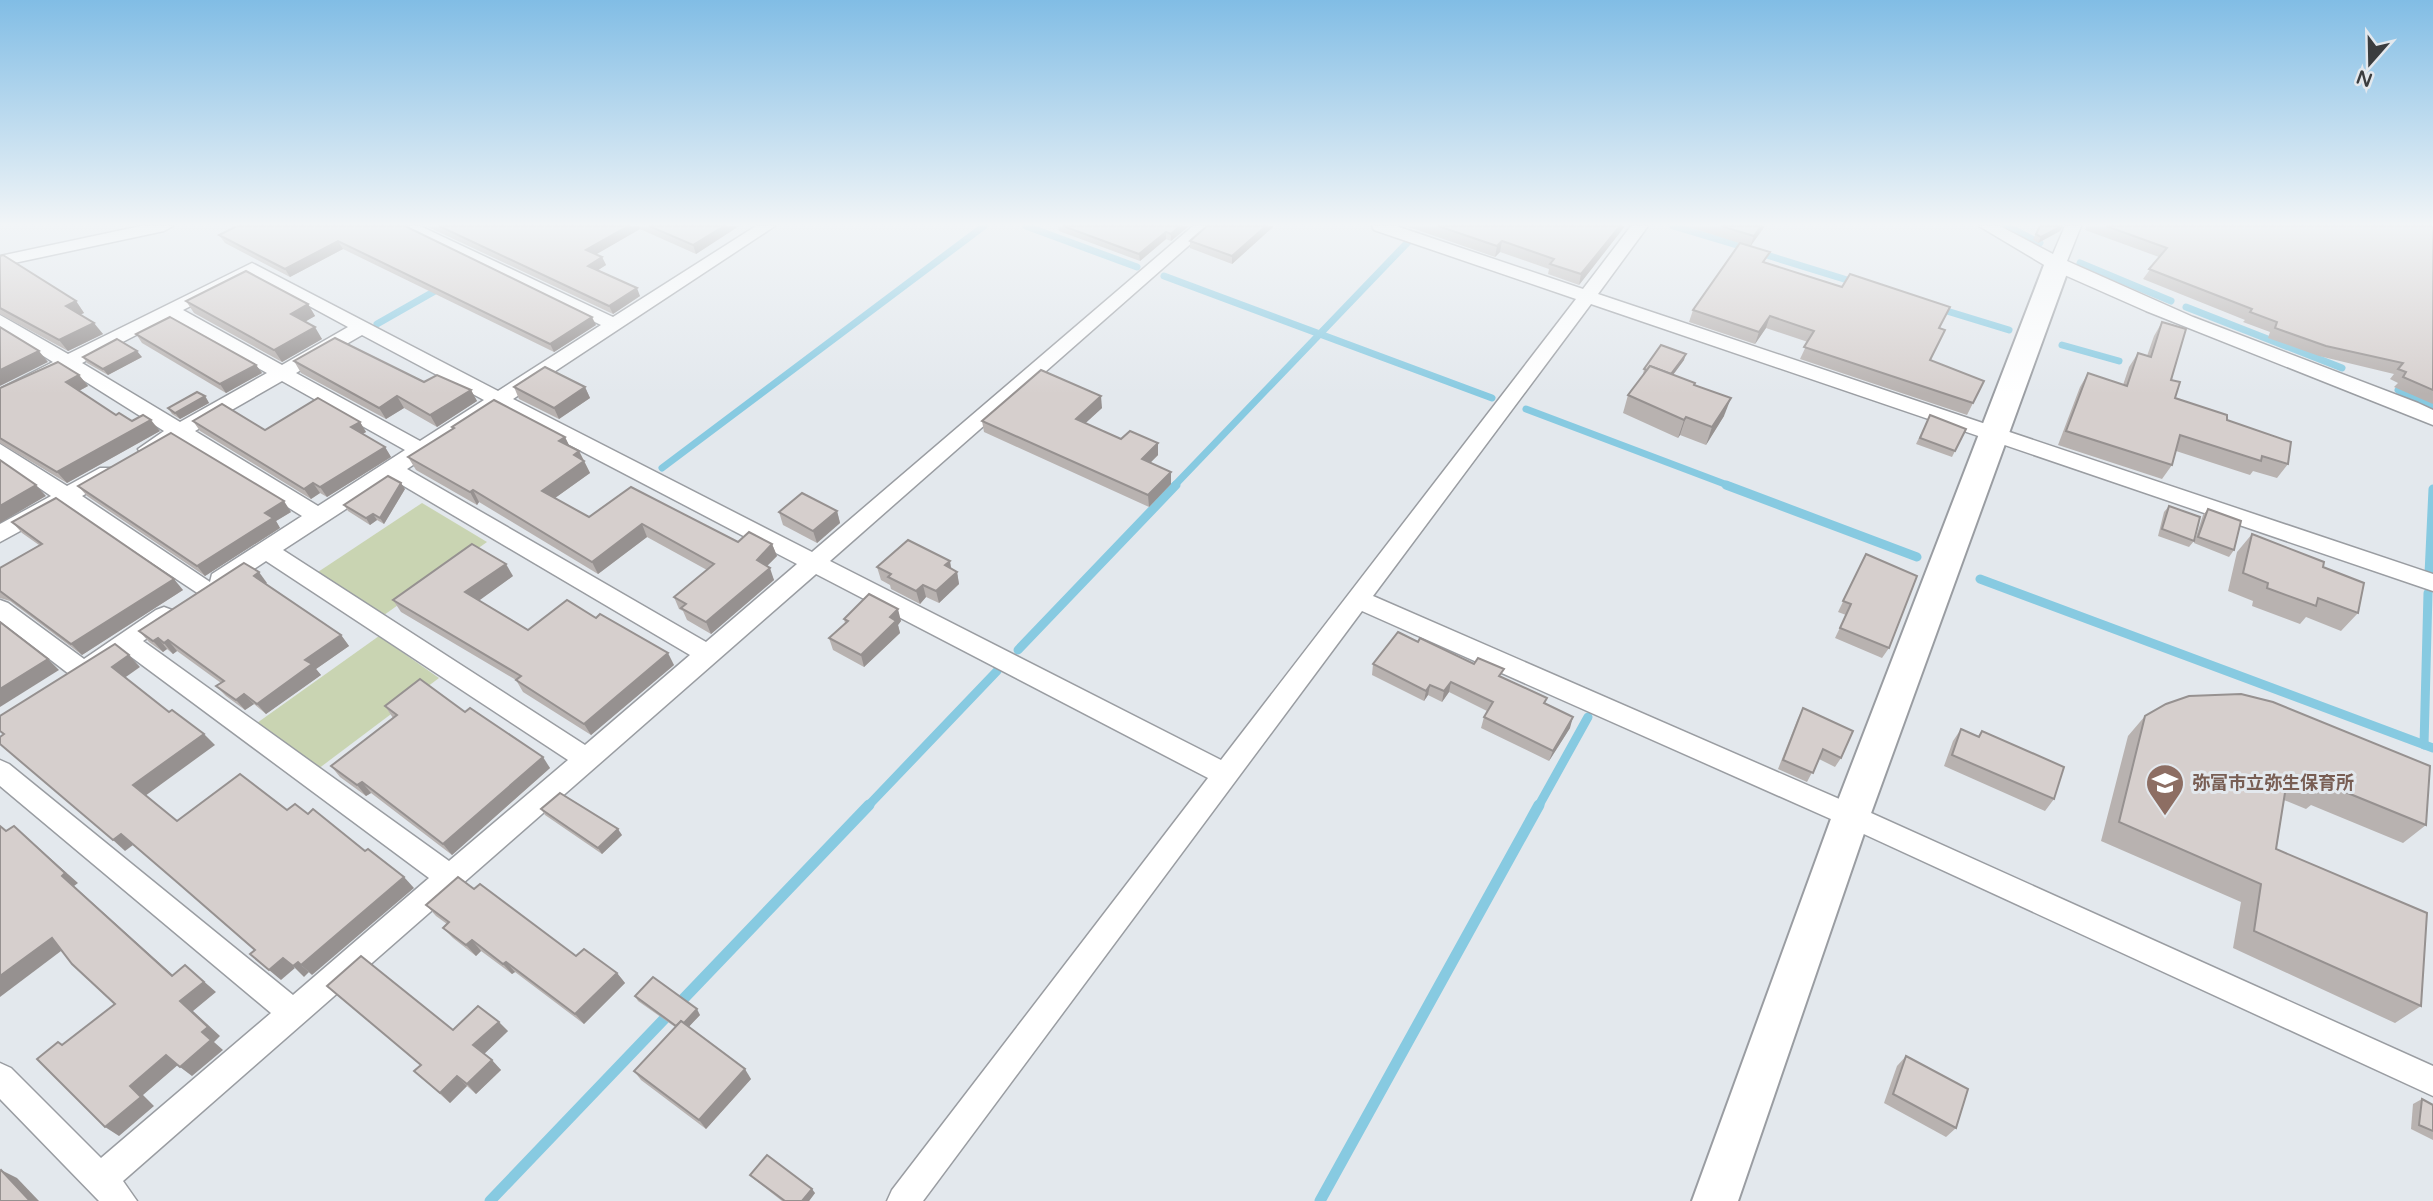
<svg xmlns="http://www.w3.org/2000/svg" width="2433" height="1201" font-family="'Varela Round','Noto Sans JP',sans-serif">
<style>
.green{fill:#c9d4b2}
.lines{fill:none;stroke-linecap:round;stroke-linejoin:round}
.stream-far2{stroke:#87cae1;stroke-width:7}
.stream-far1{stroke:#87cae1;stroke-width:9}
.stream{stroke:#87cae1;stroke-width:11}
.street-casing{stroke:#9a9da2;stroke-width:3}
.secondary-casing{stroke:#9a9da2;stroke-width:4}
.street{fill:#fff;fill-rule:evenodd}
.secondary{fill:#fff;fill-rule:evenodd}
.wall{fill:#b8b2b0}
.shaded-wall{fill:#969190}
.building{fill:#d6cfcd;stroke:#969190;stroke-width:2}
.labels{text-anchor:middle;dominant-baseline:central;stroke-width:6;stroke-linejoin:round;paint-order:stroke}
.education-label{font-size:18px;font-weight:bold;fill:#785e54;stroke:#e3e8ed;text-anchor:start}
</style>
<rect width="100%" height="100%" fill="#e3e8ed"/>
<g class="green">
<path d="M422 503 487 542 384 615 318 572Z"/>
<path d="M379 636 439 678 318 769 257 723Z"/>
</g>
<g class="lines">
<g class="stream-far2">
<path d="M1026 226 1137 267"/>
<path d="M1673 226 1747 248"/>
<path d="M2007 226 2040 243"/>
<path d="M1760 253 1857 283"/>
<path d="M2080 263 2171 301"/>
<path d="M1164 276 1492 398"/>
<path d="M2186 307 2342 368"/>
<path d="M1937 308 2009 330"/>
<path d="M377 324 442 287"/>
<path d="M2062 345 2119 361"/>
<path d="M2398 390 2433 407"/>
<path d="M1526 409 1730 486"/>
<path d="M662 468 984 226"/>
<path d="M1174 486 1408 242"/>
</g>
<g class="stream-far1">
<path d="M1726 485 1917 557"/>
<path d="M2429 574 2433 489"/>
<path d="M1980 579 2433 748"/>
<path d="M1018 650 1176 485"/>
<path d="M2424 745 2428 593"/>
<path d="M867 807 997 671"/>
<path d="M1538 807 1588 717"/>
</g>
<g class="stream">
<path d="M490 1201 869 805"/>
<path d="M1320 1201 1539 805"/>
</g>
<defs>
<g id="street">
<path d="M141 226H173L164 231 0 266V256Z"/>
<path d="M399 226H420L613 317 756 226H775L513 399 812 552 1193 226H1211L830 561 1221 760 1576 299 1374 230 1372 226H1396L1583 289 1631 226H1648L1598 294 2433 574V591L1591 304 1373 596 1860 808 2433 1066V1096L1842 824 1362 611 923 1201H887L892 1190 1208 778 816 574 123 1181 137 1201H99L0 1099V1063L11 1068 101 1158 271 1013 0 786V760L9 764 293 995 429 878 126 653 102 668 93 671 89 677 81 679 73 677 0 621V600L8 603 84 659 156 610 164 607 172 610 175 616 172 622 143 641 449 861 568 760 266 561 228 586 214 587 213 596 205 598 66 506 0 542V524L51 496 0 461V444L67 486 100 468H114L117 473 114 478 82 496 210 582 212 574 302 516 179 440 155 454H141L138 449 164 431 67 370 0 403V389L53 362 0 329V315L68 354 252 263 498 391 601 325ZM252 275 348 327 282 365 183 310ZM169 318 267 373 180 422 82 363ZM362 335 484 400 420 441 296 373ZM282 381 405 450 318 506 195 431ZM499 408 797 564 706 642 407 469ZM392 479 690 655 585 745 283 550Z"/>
<path d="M1979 226H2000L2053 254 2065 226H2081L2067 261 2193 317 2418 403 2433 410V425L2146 311 2051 269Z"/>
</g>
<path id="secondary" d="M2057 257 2066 260 2070 265 1870 816 1738 1201H1692L1832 816 2044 265 2048 260Z"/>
</defs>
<use href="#street" class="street-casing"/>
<use href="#secondary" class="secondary-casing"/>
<use href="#street" class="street"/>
<use href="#secondary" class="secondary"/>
</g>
<g class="wall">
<path d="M231 226H405L596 325 554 352 343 249 290 277 225 243 219 235 232 228Z"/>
<path d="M426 226H739L696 254 640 229 596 254 602 257 606 265 598 270 640 296 613 314Z"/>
<path d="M1056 226H1189L1171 241 1166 239 1140 261 1059 231 1058 227Z"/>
<path d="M1274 226 1232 264 1190 248V241Z"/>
<path d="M1406 226H1625L1579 285 1548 274 1549 269 1500 252 1495 257Z"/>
<path d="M1686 226H1765L1750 246 1766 263 1940 328 1930 360 1973 403 1967 415 1800 359 1808 342 1766 328 1755 344 1689 322 1693 310 1739 243Z"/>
<path d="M2039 226 2060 231 2038 243 2033 240Z"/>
<path d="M2087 226H2433V404L2394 387 2398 383 2390 379 2394 374 2319 356 2268 338 2270 332 2243 322 2245 320 2143 279 2159 257 2085 230Z"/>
<path d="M0 256 76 301 84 313 80 314 103 334 68 351 0 314Z"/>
<path d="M186 301 308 304 315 316 305 321 322 339 282 362 194 313Z"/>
<path d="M2162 322 2171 380 2175 398 2227 420 2288 464 2277 478 2253 471 2250 475 2176 451 2172 465 2162 479 2058 445 2080 387 2088 373 2123 385 2129 367 2138 353 2147 356 2154 336Z"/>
<path d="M136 334 256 365 262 373 226 393 142 343Z"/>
<path d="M83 357H142L108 375 87 363Z"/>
<path d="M1684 360 1673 375 1694 385 1724 416 1706 445 1680 435 1678 438 1623 413 1628 395 1643 375 1644 369Z"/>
<path d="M294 361 471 390 477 401 437 427 404 408 386 419 301 373Z"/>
<path d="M79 375 88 386 79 391 116 415 160 431 67 483 0 443V388Z"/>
<path d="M514 387H585L590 398 559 419 519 399Z"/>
<path d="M205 396 209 403 180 419 172 414 168 408Z"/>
<path d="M1102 408 1085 423 1158 455 1150 463 1171 472V484L1149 507 984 432 982 421Z"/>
<path d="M1930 415 1966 429 1952 457 1916 444Z"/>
<path d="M193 421 265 430 360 422 366 432 362 434 385 447 391 457 327 497 320 493 311 499 200 431Z"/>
<path d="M452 427 565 437 569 446 579 451 590 473 555 498 589 517 631 487 738 542 772 544 777 556 767 566 774 580 711 634 687 620 683 611 679 609 674 597 707 570 647 537 598 574 479 502 477 505 416 470 408 457 453 429Z"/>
<path d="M78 486 291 512 276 521 280 528 205 576 87 496Z"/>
<path d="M405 489 384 524 377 520 370 525 348 511 344 505Z"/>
<path d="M2169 506 2194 541 2189 547 2158 536 2164 512Z"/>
<path d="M2208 509 2234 550 2229 557 2194 543 2203 515Z"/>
<path d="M837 511 840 523 817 543 783 525 779 512Z"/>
<path d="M12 522 183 590 82 655 10 601 0 598V568L39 545 22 533Z"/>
<path d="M2252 534 2323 567 2358 613 2341 631 2306 617 2300 624 2252 606 2253 601 2228 591 2237 552Z"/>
<path d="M1866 554 1889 648 1882 658 1835 638 1846 615 1838 612Z"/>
<path d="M877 567 951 569 957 572 959 584 939 603 926 597 920 604 891 589 890 585 881 580Z"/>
<path d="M513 576 479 600 528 630 674 665 591 735 523 692 516 680 401 612 393 600Z"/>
<path d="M267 583 266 584 341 635 349 646 316 669 321 675 266 714 254 704 245 710 226 696 216 686 221 683 177 651 173 654 167 649 163 652 149 642 139 631Z"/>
<path d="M844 619 901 621 898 625 900 633 864 667 833 650 829 638 845 623Z"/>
<path d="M1418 642 1502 677 1546 704 1570 728 1549 761 1481 728 1484 717 1487 711 1449 692 1442 702 1428 695 1424 701 1372 675 1373 664Z"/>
<path d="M2166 704 2426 825 2403 843 2311 805 2306 809 2284 800 2276 849 2421 1006 2395 1023 2233 948 2241 902 2101 841 2128 736 2145 716Z"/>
<path d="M385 706 465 712 550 768 452 855 371 793 366 796 340 777 331 766 393 718Z"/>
<path d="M1803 708 1841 758 1835 767 1819 759 1807 782 1778 769 1798 718Z"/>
<path d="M1961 729 1978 736 1982 731 2054 799 2045 811 1944 766 1953 741Z"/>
<path d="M541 809 622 835 602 854 545 815Z"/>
<path d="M474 889 576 956 617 973 625 983 584 1024 515 972 512 974 481 951 476 956 453 938 443 928 447 924 436 916 426 905Z"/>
<path d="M327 986 453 1030 508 1031 484 1054 501 1070 476 1094 467 1086 450 1103 414 1071 421 1065Z"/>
<path d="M635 996 700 1015 688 1027 751 1079 706 1129 641 1080 634 1071 675 1027 638 1001Z"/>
<path d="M1906 1056 1956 1128 1946 1137 1884 1103 1897 1066Z"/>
<path d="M2422 1099 2433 1105V1140L2411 1129 2413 1104Z"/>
<path d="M750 1175 815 1193 809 1201H782L754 1179Z"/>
</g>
<g class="shaded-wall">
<path d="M628 226H639L640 229 590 258 586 250Z"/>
<path d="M724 226H739L696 254 693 245Z"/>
<path d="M1180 226H1189L1171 241V234Z"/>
<path d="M1266 226H1274L1232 264V256Z"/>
<path d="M1620 226H1625L1579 285 1581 274Z"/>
<path d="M1761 226H1765L1750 247 1754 236Z"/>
<path d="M2062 226H2063L2060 231 2038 243 2041 237Z"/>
<path d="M1166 232V239L1140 261 1139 254Z"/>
<path d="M338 241 343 249 290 277 285 269Z"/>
<path d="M1502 241 1500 252 1495 257 1497 246Z"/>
<path d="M602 257 606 265 592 274 588 266Z"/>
<path d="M637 288 640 296 613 314 609 306Z"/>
<path d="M76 301 84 313 75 317 66 306Z"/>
<path d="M308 304 315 316 298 326 291 314Z"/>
<path d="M1770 316 1766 328 1755 344 1759 332Z"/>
<path d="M592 317 596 325 554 352 550 344Z"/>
<path d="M94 323 103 334 68 351 59 340Z"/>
<path d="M315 327 322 339 282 362 274 350Z"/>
<path d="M39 351 48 362 0 386V370Z"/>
<path d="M137 351 142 357 108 375 103 369Z"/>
<path d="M1686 354 1684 360 1666 384 1668 378Z"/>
<path d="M256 365 262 373 226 393 220 384Z"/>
<path d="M79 375 88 386 75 393 66 382Z"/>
<path d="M585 387 590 398 559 419 554 408Z"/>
<path d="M471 390 477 401 437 427 430 415Z"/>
<path d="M205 396 209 403 180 419 175 413Z"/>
<path d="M397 396 404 408 386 419 379 408Z"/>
<path d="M1101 396 1102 408 1077 431 1076 419Z"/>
<path d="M1731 398 1724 416 1706 445 1712 427Z"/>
<path d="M1686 417 1680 435 1678 438 1684 420Z"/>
<path d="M151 420 160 431 67 483 57 472Z"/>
<path d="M360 422 366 432 357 437 351 427Z"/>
<path d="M565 437 571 449 559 441Z"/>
<path d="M1158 443V455L1142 471V459Z"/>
<path d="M385 447 391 457 327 497 320 487Z"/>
<path d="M579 451 590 473 548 503 542 491 574 455Z"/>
<path d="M1171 472V484L1149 507 1148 495Z"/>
<path d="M313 483 320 493 311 499 304 489Z"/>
<path d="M401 483 405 489 384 524 380 518Z"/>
<path d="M36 485 46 496 0 523V506Z"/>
<path d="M473 490 479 502 477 505 470 492Z"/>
<path d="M284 501 291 512 276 521 280 528 205 576 197 566 265 513Z"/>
<path d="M837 511 840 523 817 543 813 531Z"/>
<path d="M373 514 377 520 370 525 366 518Z"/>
<path d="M642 524 647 537 598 574 592 562Z"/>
<path d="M772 544 777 556 761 572 757 560Z"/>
<path d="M950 561 952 573 945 565Z"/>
<path d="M506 564 513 576 473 605 465 592Z"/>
<path d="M770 568 774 580 711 634 706 622Z"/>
<path d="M259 572 267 583 262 586 254 576Z"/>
<path d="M957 572 959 584 939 603 936 591Z"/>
<path d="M174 579 183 590 82 655 71 644Z"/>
<path d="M923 585 926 597 920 604 916 591Z"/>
<path d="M898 609 901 621 898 625 900 633 864 667 861 655 890 617Z"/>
<path d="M341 635 349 646 316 669 321 675 266 714 257 704 305 660Z"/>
<path d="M158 638 167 649 163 652 153 641Z"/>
<path d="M168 640 177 651 173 654 164 643Z"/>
<path d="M668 653 674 665 591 735 584 724Z"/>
<path d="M129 655 140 667 123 679 112 667Z"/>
<path d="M48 659 59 670 0 707V689Z"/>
<path d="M1451 682 1449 692 1442 702 1444 691Z"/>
<path d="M1430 685 1428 695 1424 701 1426 691Z"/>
<path d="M244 694 254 704 245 710 236 700Z"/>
<path d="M1573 717 1570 728 1549 761 1553 751Z"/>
<path d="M204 734 215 745 145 796 133 785Z"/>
<path d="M543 757 550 768 452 855 443 844Z"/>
<path d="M362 782 371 793 366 796 357 785Z"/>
<path d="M14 826 78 883 74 886 184 985 172 976 62 876Z"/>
<path d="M618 829 622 835 602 854 598 848Z"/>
<path d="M121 834 133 845 125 851 113 840Z"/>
<path d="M404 877 414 888 312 975 301 965Z"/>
<path d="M52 938 65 948 0 997V976Z"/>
<path d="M472 940 481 951 476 956 466 945Z"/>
<path d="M283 958 295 968 281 980 269 970Z"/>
<path d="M298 962 309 972 304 977 293 966Z"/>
<path d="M506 962 515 972 512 974 503 964Z"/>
<path d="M185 965 216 992 193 1011 220 1036 214 1042 223 1050 192 1076 180 1067 202 1032 180 1001Z"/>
<path d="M617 973 625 983 584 1024 575 1014Z"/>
<path d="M697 1009 700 1015 683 1033 679 1028Z"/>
<path d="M499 1022 508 1031 483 1055 473 1045Z"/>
<path d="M166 1055 179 1064 143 1095 154 1106 119 1136 105 1127 130 1086Z"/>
<path d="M492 1060 501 1070 476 1094 467 1084Z"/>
<path d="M745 1069 751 1079 706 1129 699 1120Z"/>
<path d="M457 1076 467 1086 450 1103 440 1093Z"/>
<path d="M1 1170 17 1178 39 1201H30Z"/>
<path d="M812 1189 815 1193 809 1201H802Z"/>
</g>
<g class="building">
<path d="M237 226H405L592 317 550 344 338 241 285 269 219 235Z"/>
<path d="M439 226H628L586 250 602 257 588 266 637 288 609 306Z"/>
<path d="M649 226H724L693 245Z"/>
<path d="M1063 226H1180L1171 234 1166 232 1139 254Z"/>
<path d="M1207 226H1266L1232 256 1190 241Z"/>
<path d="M1438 226H1620L1581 274 1550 264 1554 259 1502 241 1497 246Z"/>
<path d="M1721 226H1761L1754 236Z"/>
<path d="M2040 226H2062L2041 237 2036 234Z"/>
<path d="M2106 226H2433V390L2403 377 2406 372 2398 369 2403 363 2326 346 2275 328 2277 322 2250 312 2252 309 2149 269 2167 248Z"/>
<path d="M1740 243 1770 252 1763 262 1842 287 1850 274 1950 307 1939 328 1945 330 1930 360 1984 381 1973 403 1804 347 1814 331 1770 316 1759 332 1693 310Z"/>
<path d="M3 255 76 301 66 306 94 323 59 340 0 308V256Z"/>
<path d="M246 271 308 304 291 314 315 327 274 350 186 301Z"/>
<path d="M170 317 256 365 220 384 136 334Z"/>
<path d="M2162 322 2186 329 2171 380 2180 382 2175 398 2227 415V420L2291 442 2288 464 2262 456 2261 461 2180 435 2172 465 2066 431 2088 373 2127 386 2138 353 2151 357Z"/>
<path d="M0 327 39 351 0 370Z"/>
<path d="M335 338 424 382 437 375 471 390 430 415 397 396 379 408 294 361Z"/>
<path d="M117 339 137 351 103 369 83 357Z"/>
<path d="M1661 345 1686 354 1671 374 1650 366 1647 370 1644 369Z"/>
<path d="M58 362 79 375 66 382 116 415 119 413 132 421 143 415 151 420 57 472 0 438V388Z"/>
<path d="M1650 366 1695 383 1694 385 1731 398 1712 427 1686 417 1684 420 1628 395Z"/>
<path d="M545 367 585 387 554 408 514 387Z"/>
<path d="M1041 370 1101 396 1076 419 1121 439 1130 431 1158 443 1142 459 1171 472 1148 495 982 421Z"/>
<path d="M197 392 205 396 175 413 168 408Z"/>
<path d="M318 398 360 422 351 427 385 447 320 487 313 483 304 489 193 421 222 404 265 430Z"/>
<path d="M494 400 565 437 559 441 579 451 574 455 584 461 542 491 589 517 631 487 738 542 749 532 772 544 757 560 770 568 706 622 681 608 686 604 674 597 714 564 642 524 592 562 473 490 470 492 408 457 454 428 452 427Z"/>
<path d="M1930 415 1966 429 1955 451 1920 438Z"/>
<path d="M171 433 284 501 265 513 273 518 197 566 78 486Z"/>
<path d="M0 460 36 485 0 506Z"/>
<path d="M388 476 401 483 380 518 373 514 366 518 344 505Z"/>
<path d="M802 493 837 511 813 531 779 512Z"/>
<path d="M56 498 174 579 71 644 0 591V568L42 544 12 522Z"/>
<path d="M2169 506 2200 517 2194 541 2162 529Z"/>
<path d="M2208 509 2241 521 2234 550 2198 537Z"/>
<path d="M2252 534 2324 562 2323 567 2364 583 2358 613 2318 598 2316 606 2267 588 2268 583 2243 573Z"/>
<path d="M908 540 950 561 945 565 957 572 936 591 923 585 916 591 888 577 891 574 877 567Z"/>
<path d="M472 544 506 564 465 592 528 630 567 600 596 618 600 614 668 653 584 724 516 680 521 676 393 600Z"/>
<path d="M1866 554 1917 576 1889 648 1840 628 1851 604 1843 601Z"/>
<path d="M244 563 259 572 254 576 341 635 305 660 312 664 257 704 244 694 236 700 216 686 224 681 168 640 164 643 158 638 153 641 139 631Z"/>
<path d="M869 594 898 609 890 617 896 621 861 655 829 638 848 621 844 619Z"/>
<path d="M0 622 48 659 0 689Z"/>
<path d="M1398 632 1418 642 1420 638 1474 664 1478 658 1504 669 1499 676 1547 698 1544 703 1573 717 1553 751 1484 717 1493 702 1451 682 1444 691 1430 685 1426 691 1373 664Z"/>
<path d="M115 644 129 655 112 667 169 712 172 710 204 734 133 785 177 821 240 774 287 810 295 804 308 814 313 809 365 851 368 849 404 877 301 965 298 962 293 966 283 958 269 970 250 954 255 950 178 883 121 834 113 840 0 744V737L4 734 0 731V716Z"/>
<path d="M420 679 465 712 470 708 543 757 443 844 362 782 357 785 331 766 397 715 385 706Z"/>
<path d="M2241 694 2273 702 2430 766 2426 825 2328 785 2327 790 2288 774 2276 849 2427 913 2421 1006 2254 931 2261 884 2119 822 2145 716 2166 704 2189 696Z"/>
<path d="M1803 708 1853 731 1841 758 1823 749 1813 773 1783 760Z"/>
<path d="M1961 729 1979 737 1982 731 2064 767 2054 799 1952 755Z"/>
<path d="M560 793 618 829 598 848 541 809Z"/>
<path d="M0 826 6 831 14 826 65 873 62 876 172 976 185 965 204 982 180 1001 208 1027 202 1032 211 1040 180 1067 166 1055 130 1086 141 1097 105 1127 37 1059 58 1042 62 1045 115 1004 72 964 52 938 0 976Z"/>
<path d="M458 877 474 889 480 884 576 956 584 949 617 973 575 1014 506 962 503 964 472 940 466 945 443 928 449 922 426 905Z"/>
<path d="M361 956 453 1030 478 1006 499 1022 473 1045 492 1060 467 1084 457 1076 440 1093 414 1071 421 1065 327 986Z"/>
<path d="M653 977 697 1009 684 1023 681 1021 676 1026 635 996Z"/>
<path d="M681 1021 745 1069 699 1120 634 1071Z"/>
<path d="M1906 1056 1968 1089 1956 1128 1893 1094Z"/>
<path d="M2422 1099 2433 1105V1131L2419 1125Z"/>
<path d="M767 1155 812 1189 802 1201H785L750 1175Z"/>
<path d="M1 1170 30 1201H0V1171Z"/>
</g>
<linearGradient id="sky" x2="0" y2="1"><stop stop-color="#81bde5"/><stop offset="0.57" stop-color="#f2f5f7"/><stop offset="1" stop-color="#f2f5f7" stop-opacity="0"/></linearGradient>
<rect width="2433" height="394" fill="url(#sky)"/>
<defs>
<symbol id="school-pin" viewBox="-11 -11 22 30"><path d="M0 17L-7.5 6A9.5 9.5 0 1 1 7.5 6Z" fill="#8d6e63" stroke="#e3e8ed"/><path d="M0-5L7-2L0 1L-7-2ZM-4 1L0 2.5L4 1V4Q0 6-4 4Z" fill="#fff"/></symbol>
</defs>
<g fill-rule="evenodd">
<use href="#school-pin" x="2143" y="761" width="44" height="60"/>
</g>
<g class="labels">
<g class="education-label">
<text x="2192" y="783">弥富市立弥生保育所</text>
</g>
</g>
<g transform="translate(2370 63) rotate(200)" stroke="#e3e8ed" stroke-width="5" paint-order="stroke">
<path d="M0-5L12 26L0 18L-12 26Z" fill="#3b3d3f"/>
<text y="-10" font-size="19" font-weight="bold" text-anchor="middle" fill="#3b3d3f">N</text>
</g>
</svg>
